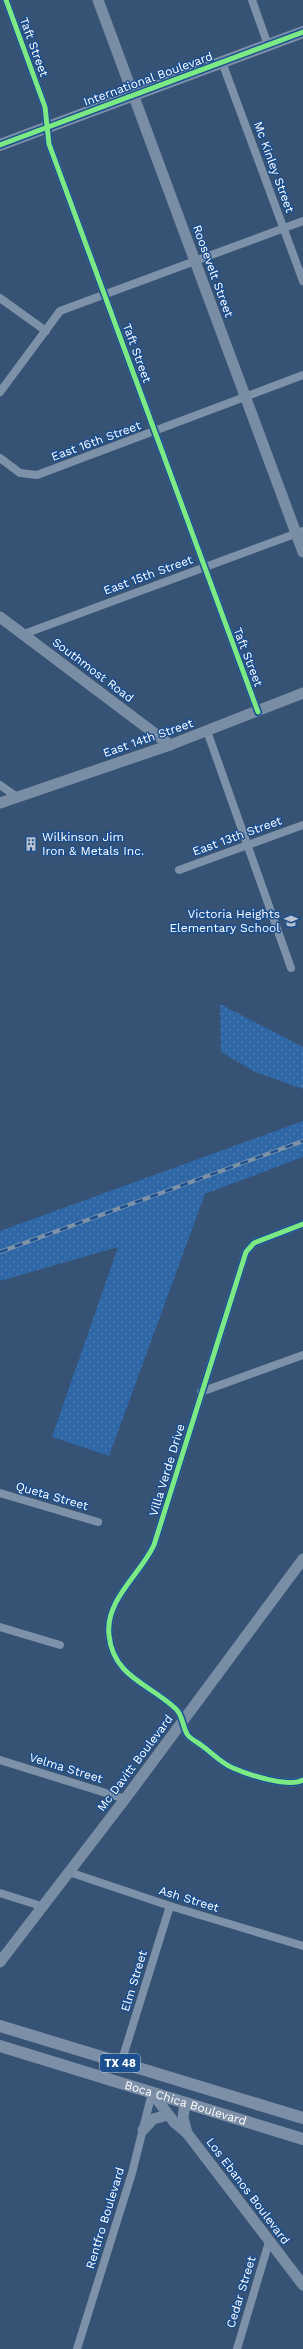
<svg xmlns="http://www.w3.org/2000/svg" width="303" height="2349" font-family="'Work Sans',sans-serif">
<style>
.green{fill:url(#green-dots)}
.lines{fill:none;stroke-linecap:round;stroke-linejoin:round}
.street{stroke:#7d92a8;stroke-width:8}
.secondary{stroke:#798da4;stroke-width:11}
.primary{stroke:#7d8ea7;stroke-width:12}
.rail-casing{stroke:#7e92a7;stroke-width:4}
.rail{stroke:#1b4f8f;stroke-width:2.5;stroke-dasharray:8;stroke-linecap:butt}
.cycleway-casing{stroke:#1b4f8f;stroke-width:8}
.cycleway{stroke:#7ce984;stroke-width:5}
.labels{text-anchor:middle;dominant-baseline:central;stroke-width:3;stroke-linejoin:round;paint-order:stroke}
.shield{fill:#1b4f8f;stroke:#bbcadd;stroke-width:1}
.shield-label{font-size:11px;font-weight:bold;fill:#fff}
.street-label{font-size:12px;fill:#fff;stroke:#1b4f8f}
.poi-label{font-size:12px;fill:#fff;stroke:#1b4f8f;text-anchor:start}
</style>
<defs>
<pattern id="green-dots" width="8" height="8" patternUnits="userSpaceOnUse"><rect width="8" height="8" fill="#2f66a5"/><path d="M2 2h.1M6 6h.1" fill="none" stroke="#4e7db2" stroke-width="1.8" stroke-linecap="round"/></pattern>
</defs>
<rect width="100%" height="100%" fill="#365274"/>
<g class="green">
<path d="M220 1004 303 1047V1089L255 1072 221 1052Z"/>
<path d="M303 1121V1157L205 1194 109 1456 52 1437 118 1247 0 1281V1231Z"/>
</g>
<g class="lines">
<g class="street">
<path d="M6 0 45 107 49 144 258 712"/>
<path d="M252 0 268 45"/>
<path d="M222 62 303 281"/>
<path d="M0 298 46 331"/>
<path d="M0 392 60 311 303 221"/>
<path d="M0 458 20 473 37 475 303 375"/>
<path d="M24 634 303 531"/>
<path d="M207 731 291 968"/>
<path d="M0 785 17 797"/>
<path d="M179 870 303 825"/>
<path d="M303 1224 254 1243 246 1252 154 1545C140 1575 105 1600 109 1635 113 1677 150 1684 176 1709 183 1716 182 1725 187 1734 189 1738 197 1742 201 1745 211 1752 222 1764 233 1768 249 1775 289 1788 303 1780"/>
<path d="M201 1392 303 1355"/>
<path d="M0 1493 98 1522"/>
<path d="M0 1627 60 1645"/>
<path d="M0 1760 125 1799"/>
<path d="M69 1872 170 1906 303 1946"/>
<path d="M0 1893 41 1906"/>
<path d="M121 2063 170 1906"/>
<path d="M77 2349 132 2173 152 2093"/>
<path d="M237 2349 269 2242"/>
</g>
<g class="secondary">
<path d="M98 0 303 552"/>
<path d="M0 617 170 745"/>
<path d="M0 803 170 745 303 693"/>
<path d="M0 1962 125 1799 303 1559"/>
<path d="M152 2093 174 2122 187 2133 303 2285"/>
<path d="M185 2103 183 2118 187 2133"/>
<path d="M143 2130 153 2119 168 2115"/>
</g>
<g class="primary">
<path d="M0 145 303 32"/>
<path d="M0 2026 303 2118"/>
<path id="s1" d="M0 2046 303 2139"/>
</g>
<defs>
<path id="rail" d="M0 1252 303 1141"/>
</defs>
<use href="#rail" class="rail-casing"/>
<use href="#rail" class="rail"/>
<defs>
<g id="cycleway">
<path d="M6 0 45 107 49 144 258 712"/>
<path d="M0 145 303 32"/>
<path d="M303 1224 254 1243 246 1252 154 1545C140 1575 105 1600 109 1635 113 1677 150 1684 176 1709 183 1716 182 1725 187 1734 189 1738 197 1742 201 1745 211 1752 222 1764 233 1768 249 1775 289 1788 303 1780"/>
</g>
</defs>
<use href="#cycleway" class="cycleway-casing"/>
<use href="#cycleway" class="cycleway"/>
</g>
<defs>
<symbol id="building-bare" viewBox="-9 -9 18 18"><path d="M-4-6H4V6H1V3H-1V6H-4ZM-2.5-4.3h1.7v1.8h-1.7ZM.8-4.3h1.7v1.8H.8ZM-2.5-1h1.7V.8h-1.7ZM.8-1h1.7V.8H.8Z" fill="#b9c2ce" stroke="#1b4f8f" stroke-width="2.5" paint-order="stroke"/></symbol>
<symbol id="school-bare" viewBox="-9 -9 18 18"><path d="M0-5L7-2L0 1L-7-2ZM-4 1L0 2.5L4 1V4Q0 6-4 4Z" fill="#b9c2ce" stroke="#1b4f8f" stroke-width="2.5" paint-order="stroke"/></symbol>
</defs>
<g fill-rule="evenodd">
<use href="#building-bare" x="21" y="834" width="20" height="20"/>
<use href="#school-bare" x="281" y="911" width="20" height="20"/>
</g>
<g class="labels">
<rect class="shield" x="100" y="2054" width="40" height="18" rx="3"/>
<g class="shield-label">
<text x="120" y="2063">TX 48</text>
</g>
<g class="street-label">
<text transform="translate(34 47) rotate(70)">Taft Street</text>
<text transform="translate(148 79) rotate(-20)">International Boulevard</text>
<text transform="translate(274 167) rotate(70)">Mc Kinley Street</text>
<text transform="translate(213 271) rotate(70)">Roosevelt Street</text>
<text transform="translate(137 353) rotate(70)">Taft Street</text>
<text transform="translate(96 441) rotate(-20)">East 16th Street</text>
<text transform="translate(148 575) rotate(-20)">East 15th Street</text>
<text transform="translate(248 657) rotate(69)">Taft Street</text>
<text transform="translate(93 670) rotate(37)">Southmost Road</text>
<text transform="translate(148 738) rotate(-19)">East 14th Street</text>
<text transform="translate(237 836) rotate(-20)">East 13th Street</text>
<text transform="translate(167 1470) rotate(-73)">Villa Verde Drive</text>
<text transform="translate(52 1496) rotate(16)">Queta Street</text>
<text transform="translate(135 1763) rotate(-53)">Mc Davitt Boulevard</text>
<text transform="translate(66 1768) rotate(17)">Velma Street</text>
<text transform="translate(189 1899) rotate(17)">Ash Street</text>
<text transform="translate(134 1981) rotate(-73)">Elm Street</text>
<text stroke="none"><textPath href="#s1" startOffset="194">Boca Chica Boulevard</textPath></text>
<text transform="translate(248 2191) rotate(53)">Los Ebanos Boulevard</text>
<text transform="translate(105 2218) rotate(-73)">Rentfro Boulevard</text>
<text transform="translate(241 2292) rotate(-73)">Cedar Street</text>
</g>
<g class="poi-label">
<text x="42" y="837">Wilkinson Jim<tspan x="42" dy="14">Iron &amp; Metals Inc.</tspan></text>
<text x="280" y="914" text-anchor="end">Victoria Heights<tspan x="280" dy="14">Elementary School</tspan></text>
</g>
</g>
</svg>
